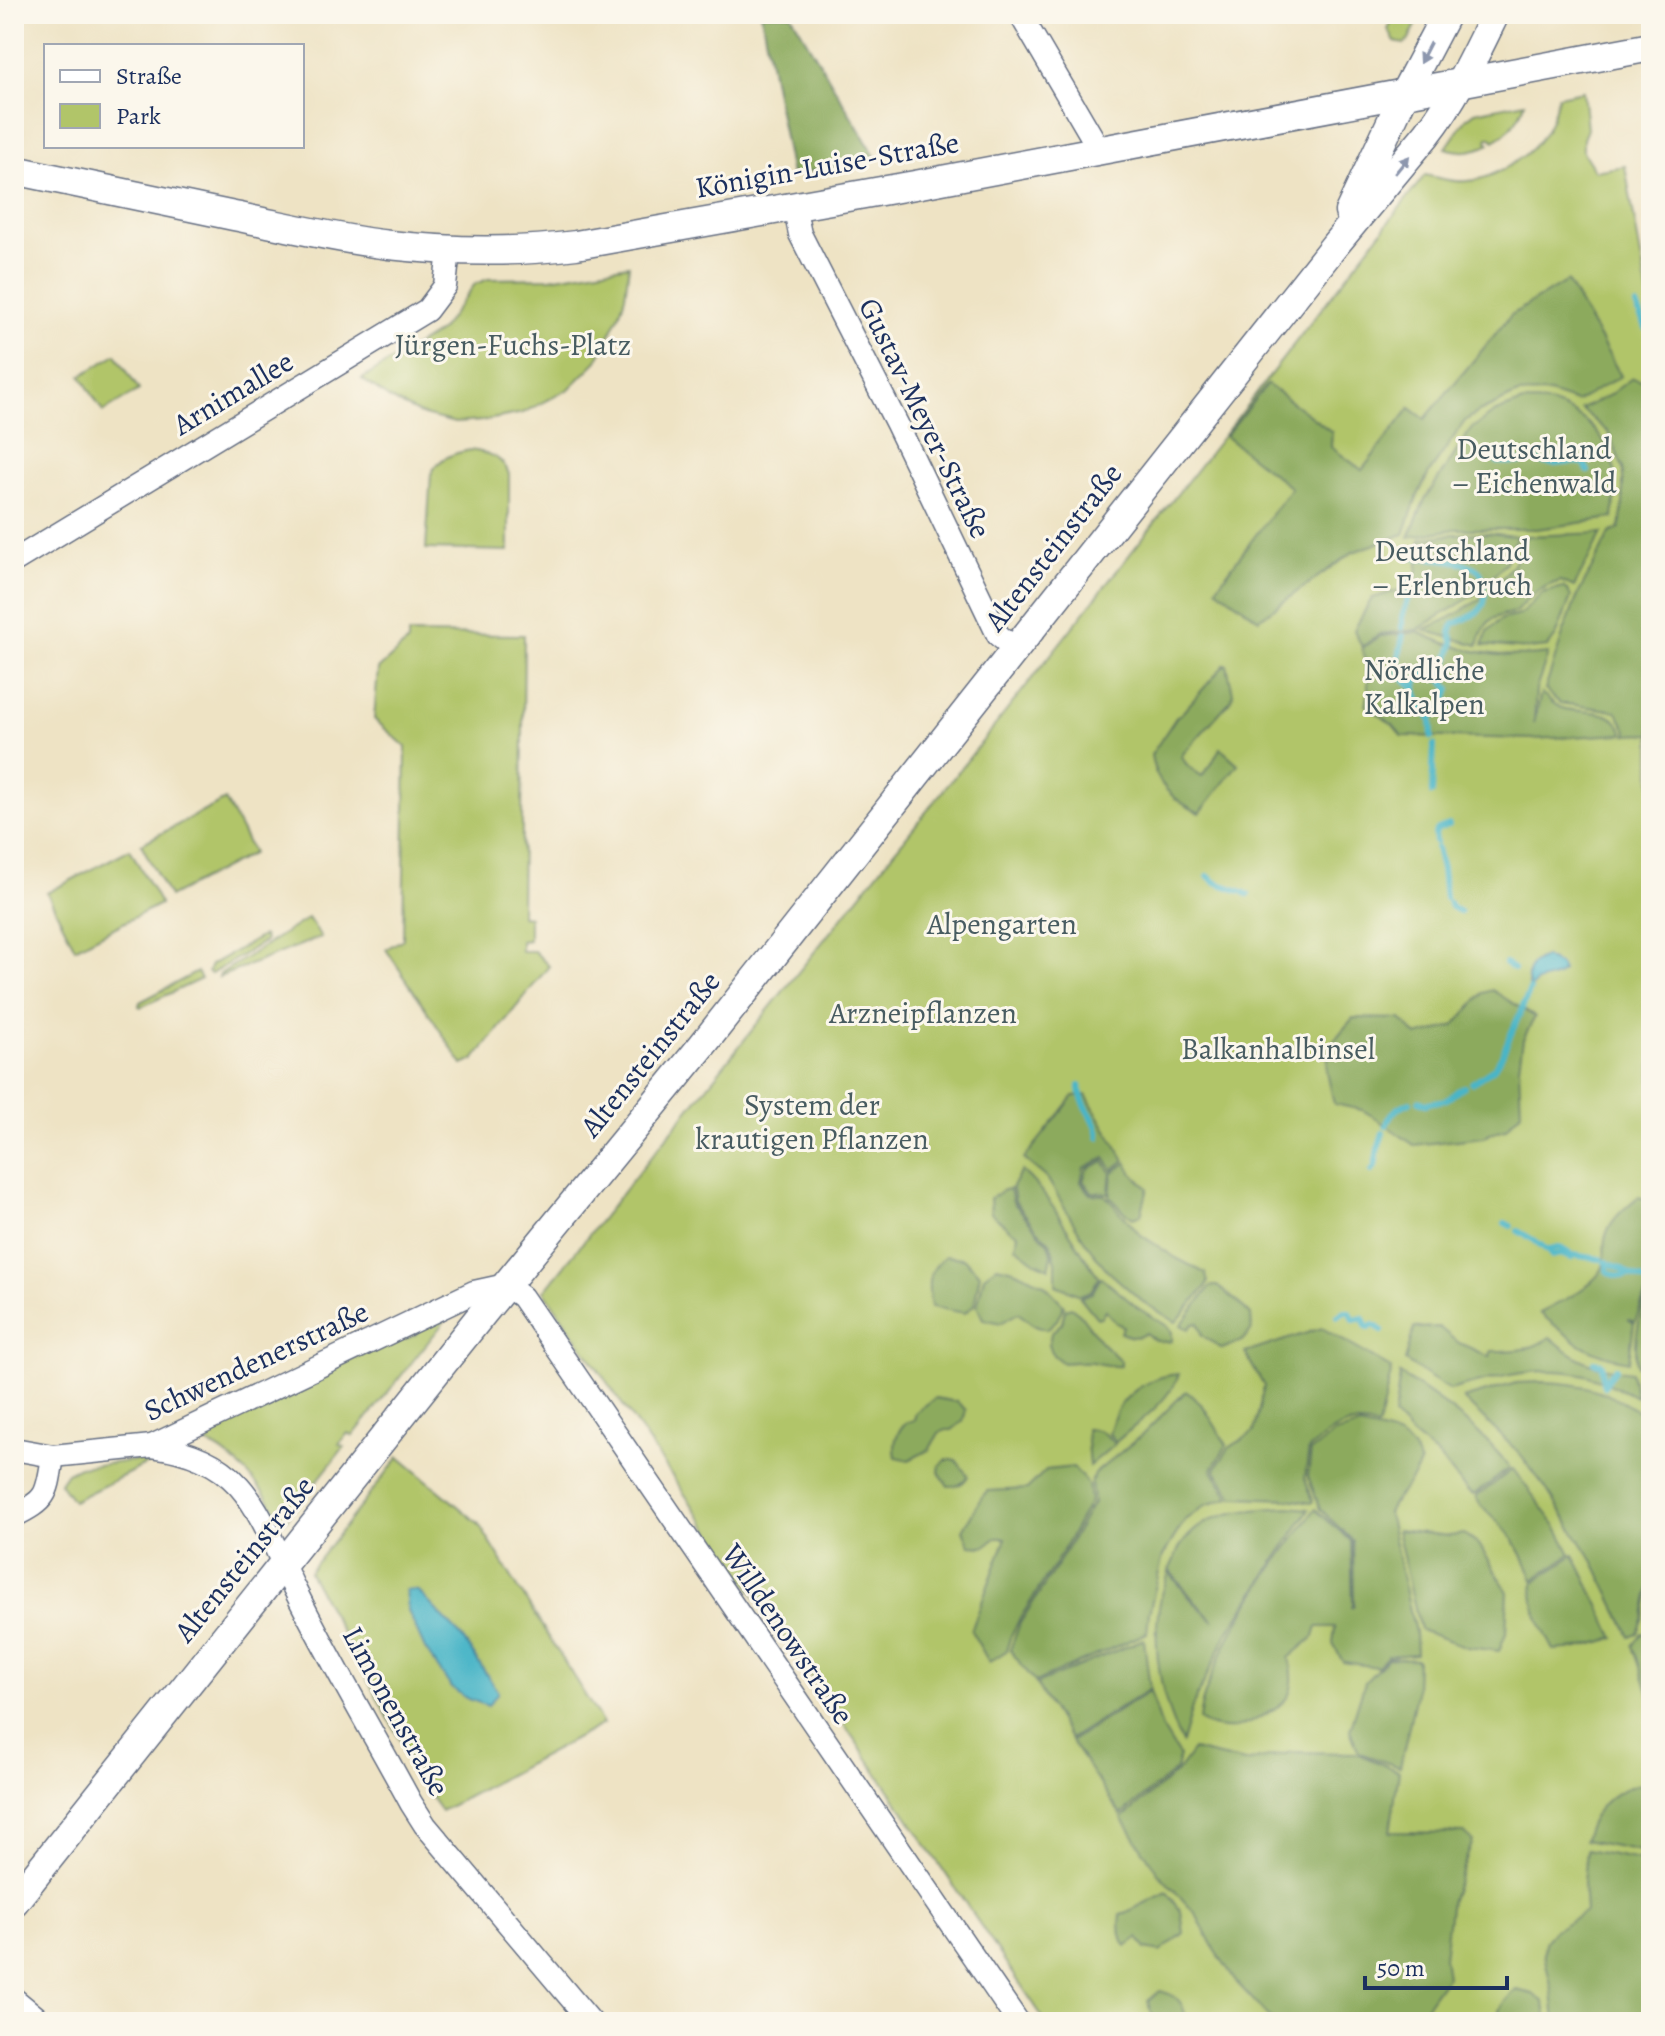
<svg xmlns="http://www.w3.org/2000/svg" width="1665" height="2036" font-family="Alegreya,serif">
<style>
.green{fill:#b1c569;stroke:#667a64;stroke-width:2}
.forest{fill:#8caa5d;stroke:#546c5e;stroke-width:2}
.water{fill:#4ab5c7;stroke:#327292;stroke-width:2}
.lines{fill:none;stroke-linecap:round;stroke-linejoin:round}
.stream{stroke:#4ab5c7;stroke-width:6}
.minor-casing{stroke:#656e82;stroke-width:25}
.major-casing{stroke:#656e82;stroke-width:31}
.minor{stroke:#fff;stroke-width:22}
.major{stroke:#fff;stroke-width:28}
.oneway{fill:#8d97ae}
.labels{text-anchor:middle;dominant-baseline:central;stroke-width:6;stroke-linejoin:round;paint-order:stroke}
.street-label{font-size:30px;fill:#1b2f5e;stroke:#fbf7ec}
.park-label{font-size:30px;fill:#485c61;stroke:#fbf7ec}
</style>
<rect width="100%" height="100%" fill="#fbf7ec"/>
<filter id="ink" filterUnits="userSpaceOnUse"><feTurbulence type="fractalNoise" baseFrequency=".0125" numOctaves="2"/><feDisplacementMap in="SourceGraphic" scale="16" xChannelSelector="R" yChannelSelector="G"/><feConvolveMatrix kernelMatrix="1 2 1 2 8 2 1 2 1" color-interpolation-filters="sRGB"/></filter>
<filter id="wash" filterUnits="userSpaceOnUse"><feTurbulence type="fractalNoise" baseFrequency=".006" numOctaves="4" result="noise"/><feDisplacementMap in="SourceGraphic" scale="32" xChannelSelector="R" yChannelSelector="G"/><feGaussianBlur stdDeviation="1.8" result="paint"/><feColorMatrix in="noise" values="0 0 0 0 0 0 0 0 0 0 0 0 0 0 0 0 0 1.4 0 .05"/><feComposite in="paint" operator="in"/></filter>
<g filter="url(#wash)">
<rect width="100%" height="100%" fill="#eee3c4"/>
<g class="green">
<path d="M1395 14H1421L1409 40 1404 44 1395 42 1388 29Z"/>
<path d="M1583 91 1587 129 1583 139V152L1595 171 1625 166 1651 314V2022H1046L866 1756 544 1291 997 723 1223 436 1425 175C1439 178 1454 183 1468 181 1482 180 1492 175 1504 169 1535 151 1551 132 1558 96Z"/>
<path d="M1525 102C1519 120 1510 132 1494 141L1492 138H1488L1487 141 1490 144C1476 151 1461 154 1446 148L1466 119 1475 112Z"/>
<path d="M629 265 625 296 619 316 597 361 569 389 523 413 482 421 455 423 420 414 390 399 362 379 441 330 475 284 488 279 550 278Z"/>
<path d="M116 354 139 390 103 412 81 376Z"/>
<path d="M471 450C488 453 503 457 509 474V551L426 549 431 474C439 457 454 453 471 450Z"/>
<path d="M408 634 524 635 521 916 529 917V940L521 941V951H534L549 966 474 1060 463 1065 386 949 403 939 406 747 374 719 378 669 408 642Z"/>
<path d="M225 800 253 853 169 897 141 844Z"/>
<path d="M130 849 160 904 75 948 47 893Z"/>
<path d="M308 918 321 937 219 977 220 974Z"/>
<path d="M262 936 264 937 265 941 211 974 208 972 211 965Z"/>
<path d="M197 972 201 979 141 1007 139 1006 140 1002Z"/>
<path d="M456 1307 353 1436 348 1433 339 1444 344 1447 296 1508 292 1505 287 1512 290 1515 283 1523C262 1485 235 1454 193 1437L405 1332 408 1338 416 1334 414 1328Z"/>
<path d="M399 1457 478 1523 603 1724 441 1811 433 1800 309 1572Z"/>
<path d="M149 1459 151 1462 73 1501 60 1483 67 1473 79 1467Z"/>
</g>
<g class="forest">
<path d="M761 14H791L876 158 791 175Z"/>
<path d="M1567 281 1621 376 1576 402 1549 393 1518 394 1479 412 1465 421 1429 473 1418 495 1404 534 1353 552 1259 619 1216 588 1291 488 1225 436 1267 384 1332 432 1331 447 1362 470 1410 408 1425 419 1511 315Z"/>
<path d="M1632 378 1651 383V734L1626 735 1628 731 1616 711 1560 703 1545 690 1563 634 1578 595 1610 533 1620 528 1623 505V468L1608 432 1581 409 1608 396Z"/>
<path d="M1523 402C1533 403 1546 401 1555 405 1591 417 1616 446 1616 486 1616 496 1614 507 1613 518L1537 529H1455L1409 537 1425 499 1472 428 1496 412Z"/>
<path d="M1487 533 1517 536 1506 562 1479 592 1417 630 1380 634 1362 647 1354 630 1372 598 1410 587 1417 573 1421 539 1455 534Z"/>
<path d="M1602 533 1574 587 1561 581C1543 586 1527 597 1516 612 1490 617 1486 619 1478 645L1423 630C1457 616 1491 597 1512 565 1518 557 1521 545 1526 536Z"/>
<path d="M1563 587 1568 591 1571 597 1556 636 1548 647 1528 649 1483 645 1488 631 1498 622 1502 619 1520 615 1542 593Z"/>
<path d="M1418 632C1459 651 1503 660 1548 654L1536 690 1534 723 1541 693C1549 698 1553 705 1562 708 1585 715 1612 705 1624 732L1623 734 1534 739 1402 736 1393 725 1366 705C1371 686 1366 668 1362 648L1381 636Z"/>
<path d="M1225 664 1227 665 1233 693 1232 699 1182 755C1184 765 1194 771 1202 776L1211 765 1220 748 1238 764 1200 813C1174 801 1155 785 1151 755L1177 716 1182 713Z"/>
<path d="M1492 990 1535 1017 1523 1039 1519 1067 1521 1112 1505 1129 1490 1133 1484 1137 1414 1145 1374 1117 1362 1110 1334 1104 1327 1072 1329 1046 1353 1018 1401 1019 1417 1036 1454 1026 1483 993Z"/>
<path d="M1086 1095 1125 1160 1113 1170 1105 1158 1084 1168 1081 1182 1091 1194 1105 1195 1141 1235 1176 1258 1205 1273 1208 1282 1206 1287 1176 1322 1143 1302 1108 1271 1086 1243 1047 1178 1024 1159 1074 1096Z"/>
<path d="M1104 1161 1111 1172 1109 1193 1092 1192 1083 1181 1087 1169Z"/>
<path d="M1127 1162 1133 1174 1148 1188 1141 1215 1133 1218 1127 1214 1110 1197 1112 1173Z"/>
<path d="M1022 1171C1055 1200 1072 1242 1099 1277L1091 1291 1080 1295 1056 1285V1262L1050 1242 1037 1230 1015 1201 1012 1186Z"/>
<path d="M1010 1189 1013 1202 1048 1243 1052 1256 1049 1268 1036 1262 1016 1247 1018 1234 1009 1229 991 1213 990 1199 1004 1190Z"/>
<path d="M1638 1197 1651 1201V1280L1635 1322 1628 1319 1634 1323 1629 1361C1587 1354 1572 1340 1540 1313 1558 1304 1590 1288 1601 1271 1607 1262 1603 1250 1605 1240 1608 1221 1624 1209 1638 1197Z"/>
<path d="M945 1256 963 1258 980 1274 974 1305 965 1313 931 1307C927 1283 926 1273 945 1256Z"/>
<path d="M997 1266 1014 1270 1044 1284 1064 1305 1057 1320 1047 1329 1032 1324 1018 1313 1001 1323 983 1319 977 1306 984 1276Z"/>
<path d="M1101 1277 1138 1308 1167 1326 1172 1332V1341C1161 1343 1154 1342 1146 1333 1138 1339 1130 1337 1121 1333L1123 1326 1116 1323 1105 1310 1101 1317 1097 1318 1080 1297 1092 1293Z"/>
<path d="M1213 1286H1217L1239 1303 1251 1315 1252 1330 1242 1341 1222 1349 1202 1335 1198 1323 1193 1324 1188 1329 1181 1325 1210 1287Z"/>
<path d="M1650 1287 1651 1312 1645 1313H1651V1358L1637 1366C1633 1337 1640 1313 1650 1287Z"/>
<path d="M1071 1307 1080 1314 1101 1342 1121 1361V1366C1111 1367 1103 1364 1092 1362 1082 1361 1073 1362 1063 1363L1053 1355 1049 1344 1051 1333 1062 1323 1065 1309Z"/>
<path d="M1439 1327 1457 1342 1490 1357 1491 1351C1514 1351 1531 1351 1550 1337 1579 1362 1593 1367 1631 1372L1636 1397C1620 1389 1603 1380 1585 1375 1540 1364 1493 1378 1450 1390L1405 1361 1414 1328Z"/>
<path d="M1322 1328 1392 1369 1378 1427C1346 1418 1333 1429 1309 1449L1305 1478 1313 1501 1311 1503 1288 1499 1233 1497 1215 1469 1229 1448 1254 1432 1264 1386 1245 1353Z"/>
<path d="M1179 1374C1169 1402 1137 1423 1116 1442L1109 1434C1111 1426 1114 1416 1118 1409 1130 1389 1156 1375 1179 1374Z"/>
<path d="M1400 1374C1441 1402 1481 1428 1510 1468L1474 1495 1468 1492 1437 1455 1412 1435 1394 1416Z"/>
<path d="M1542 1382C1586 1383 1607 1391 1644 1415L1651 1464V1580L1644 1617 1638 1633 1630 1636 1594 1562 1545 1487 1517 1451 1463 1399 1516 1383Z"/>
<path d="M1186 1391 1203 1406 1227 1445 1212 1469 1230 1498 1206 1505 1185 1520 1163 1556 1149 1613 1147 1633 1035 1682 1010 1650 1020 1623 1062 1557 1093 1502 1091 1483 1094 1474 1143 1434Z"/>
<path d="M935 1398 957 1402 966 1410 963 1421 952 1430H946L939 1433 929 1450 909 1460 896 1457C893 1443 897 1423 914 1420L916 1412Z"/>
<path d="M1360 1426C1388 1433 1410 1433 1420 1464 1411 1487 1397 1492 1388 1513L1415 1632 1416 1654 1388 1656 1377 1667 1343 1662 1333 1644 1335 1627H1317L1314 1637 1289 1658C1293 1670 1295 1690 1285 1700 1277 1709 1247 1726 1235 1728 1224 1729 1207 1727 1199 1720 1200 1705 1205 1692 1211 1678 1235 1616 1276 1562 1315 1509L1351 1541 1353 1605 1351 1608 1354 1606 1353 1541 1320 1509 1308 1476 1311 1451 1335 1433Z"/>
<path d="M1086 1429C1100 1428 1105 1434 1115 1444L1089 1466Z"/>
<path d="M946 1460H956L968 1476C963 1485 957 1486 948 1486L939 1472 940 1465Z"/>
<path d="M1073 1467 1088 1484 1090 1501 1061 1554 1019 1620 1010 1638 1006 1651 989 1662 971 1631 1006 1538H996L984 1547 970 1546 963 1530 981 1498 987 1491 1027 1489 1046 1470Z"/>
<path d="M1513 1469 1557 1527 1571 1554 1533 1580C1526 1561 1516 1540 1501 1525 1492 1514 1481 1510 1476 1497Z"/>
<path d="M1289 1507 1309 1509 1227 1634 1192 1707 1182 1743C1163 1708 1153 1654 1158 1614 1159 1600 1165 1585 1169 1572L1191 1599 1214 1621 1192 1598 1169 1570C1173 1563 1176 1554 1180 1547 1204 1509 1250 1510 1289 1507Z"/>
<path d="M1397 1530 1450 1536 1464 1534 1480 1546 1508 1592 1506 1633 1499 1651 1467 1647 1420 1630Z"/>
<path d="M1574 1555 1615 1638 1579 1648 1554 1650C1542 1628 1530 1608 1534 1582Z"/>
<path d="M1642 1633 1651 1635V1700L1633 1646Z"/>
<path d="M1144 1639 1150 1689 1070 1739 1036 1684Z"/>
<path d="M1388 1658 1417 1659 1416 1694 1400 1767 1359 1753 1350 1730 1365 1682Z"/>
<path d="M1150 1691 1162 1728 1179 1756 1176 1770 1121 1815 1071 1741Z"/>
<path d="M1193 1750 1245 1762 1293 1752 1356 1753 1399 1771 1390 1832 1464 1833 1473 1841 1451 1899 1444 1958 1447 1976 1420 2014 1422 2022H1274L1237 1983 1212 1945 1196 1914 1158 1873 1122 1818 1177 1772Z"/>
<path d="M1651 1783V1853L1584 1840C1593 1806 1616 1785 1651 1783Z"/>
<path d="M1586 1850 1651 1862V2022H1555L1552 1991 1544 1954 1545 1942 1553 1931 1585 1912 1583 1883Z"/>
<path d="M1167 1892 1181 1911 1184 1933 1160 1952 1146 1949 1138 1938 1126 1946C1120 1938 1119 1925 1121 1915Z"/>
<path d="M1516 1990 1533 1994 1544 2002 1546 2019 1544 2022H1498C1496 2007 1506 2000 1516 1990Z"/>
<path d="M1160 1991C1176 1995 1182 2000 1186 2017L1183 2022H1158C1152 2016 1149 2009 1148 2001Z"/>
</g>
<g class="water">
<path d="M1544 957 1560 965 1563 971 1557 976 1536 982 1530 990C1525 974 1528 963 1544 957Z"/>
<path d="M406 1590 418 1591 461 1636 498 1692 488 1706 466 1698 451 1687 425 1649 408 1611Z"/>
</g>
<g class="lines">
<g class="stream">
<path d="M1636 306 1646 328"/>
<path d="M1533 460C1539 462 1548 464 1555 464 1565 463 1573 461 1584 463L1588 471"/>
<path d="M1497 462H1523"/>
<path d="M1413 557C1430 558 1472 559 1481 574 1483 578 1483 583 1484 587"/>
<path d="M1402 628V617L1411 592 1407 580"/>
<path d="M1453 641 1450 632 1454 624C1468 618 1486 613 1485 595"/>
<path d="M1400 674 1398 663 1403 636"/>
<path d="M1405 679 1416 690 1422 710 1431 718 1432 737"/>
<path d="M1416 690V684L1420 676 1427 675 1442 679"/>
<path d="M1431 718C1443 711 1446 701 1450 689L1442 679 1453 644"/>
<path d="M1432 793 1434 745"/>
<path d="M1436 842 1435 833 1438 829 1449 825"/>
<path d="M1437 848 1442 869 1445 898"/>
<path d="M1208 876 1217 883 1240 891"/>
<path d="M1245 893 1248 895"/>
<path d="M1449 903 1451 907 1460 912"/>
<path d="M1505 964 1514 969"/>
<path d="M1472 1083 1494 1068 1501 1057 1530 990"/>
<path d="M1080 1086C1079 1105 1098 1118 1099 1137"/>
<path d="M1419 1101C1431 1106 1420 1104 1433 1102 1454 1100 1447 1096 1464 1087"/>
<path d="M1386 1126C1391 1112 1397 1108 1410 1102"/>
<path d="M1372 1171 1375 1166 1378 1149 1383 1133"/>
<path d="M1505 1223 1511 1226"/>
<path d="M1518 1231 1530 1238"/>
<path d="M1534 1240 1547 1250 1559 1247 1570 1254"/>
<path d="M1547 1250 1552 1256 1560 1254 1571 1258"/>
<path d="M1573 1255 1600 1259"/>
<path d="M1605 1262 1621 1268 1629 1274 1648 1282"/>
<path d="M1607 1262V1271C1613 1275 1621 1278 1629 1275"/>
<path d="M1338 1316 1344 1312H1350L1354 1320 1363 1318 1366 1326 1369 1328 1373 1325 1376 1326 1382 1331"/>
<path d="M1594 1362 1602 1364 1603 1382 1616 1368 1604 1386"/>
</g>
</g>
</g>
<g filter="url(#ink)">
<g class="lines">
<defs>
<g id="minor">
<path d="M1020 14 1099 149"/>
<path d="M794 205 800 234 897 424 998 635 1016 650"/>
<path d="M14 561 427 310 445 286 449 250"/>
<path d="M152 1446C184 1450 216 1460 239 1486 263 1513 278 1555 294 1588 330 1661 372 1731 411 1803L425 1825 591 2022"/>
<path d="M14 1449 53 1456 152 1446 474 1292 506 1285 522 1297 1018 2022"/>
<path d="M14 1516C49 1499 47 1493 53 1456"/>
<path d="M14 1999 42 2022"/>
</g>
<g id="major">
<path d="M14 170C87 185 161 201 234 216 285 226 337 239 389 245 452 252 514 253 576 245L915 185 1651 47"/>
<path d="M1349 212 1405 92 1446 14"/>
<path d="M14 1902 483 1313 701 1047 1334 246 1427 134C1455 98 1475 55 1495 14"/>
</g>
</defs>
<use href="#minor" class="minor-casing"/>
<use href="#major" class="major-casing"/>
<use href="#minor" class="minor"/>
<use href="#major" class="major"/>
</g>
<defs><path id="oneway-solid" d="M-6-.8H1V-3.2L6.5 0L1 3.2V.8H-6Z" transform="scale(2)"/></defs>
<g class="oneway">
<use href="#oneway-solid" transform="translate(1425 53) rotate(117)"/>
<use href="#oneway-solid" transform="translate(1402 165) rotate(-51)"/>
</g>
</g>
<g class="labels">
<g class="street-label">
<text transform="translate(827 165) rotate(-10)">Königin-Luise-Straße</text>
<text transform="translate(233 393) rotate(-31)">Arnimallee</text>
<text transform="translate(925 418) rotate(64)">Gustav-Meyer-Straße</text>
<text transform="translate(1053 547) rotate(-52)">Altensteinstraße</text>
<text transform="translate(650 1054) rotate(-51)">Altensteinstraße</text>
<text transform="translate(256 1361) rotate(-25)">Schwendenerstraße</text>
<text transform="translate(244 1559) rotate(-51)">Altensteinstraße</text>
<text transform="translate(788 1634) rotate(56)">Willdenowstraße</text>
<text transform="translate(396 1711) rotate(61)">Limonenstraße</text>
</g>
<g class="park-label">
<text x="513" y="345">Jürgen-Fuchs-Platz</text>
<text x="1534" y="449">Deutschland<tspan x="1534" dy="34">– Eichenwald</tspan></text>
<text x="1452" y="551">Deutschland<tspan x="1452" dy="34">– Erlenbruch</tspan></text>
<text x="1424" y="670">Nördliche<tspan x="1424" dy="34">Kalkalpen</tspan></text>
<text x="1002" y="924">Alpengarten</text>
<text x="923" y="1013">Arzneipflanzen</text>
<text x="1278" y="1049">Balkanhalbinsel</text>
<text x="812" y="1105">System der<tspan x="812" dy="34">krautigen Pflanzen</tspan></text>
</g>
</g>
<rect width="1665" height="2036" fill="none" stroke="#fbf7ec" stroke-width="48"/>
<rect x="44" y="44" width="260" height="104" fill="#fbf7ec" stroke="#a1a7b3" stroke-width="2"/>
<rect x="60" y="70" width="40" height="12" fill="#ffffff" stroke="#a1a7b3" stroke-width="2"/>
<text x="116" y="84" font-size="24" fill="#1b2f5e">Straße</text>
<rect x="60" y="104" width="40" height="24" fill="#b1c569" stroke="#a1a7b3" stroke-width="2"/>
<text x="116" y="124" font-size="24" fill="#1b2f5e">Park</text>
<path d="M1365 1976v12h142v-12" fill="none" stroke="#1b2f5e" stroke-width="4"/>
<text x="1377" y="1976" font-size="24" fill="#1b2f5e" stroke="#fbf7ec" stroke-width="6" paint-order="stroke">50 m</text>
</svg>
